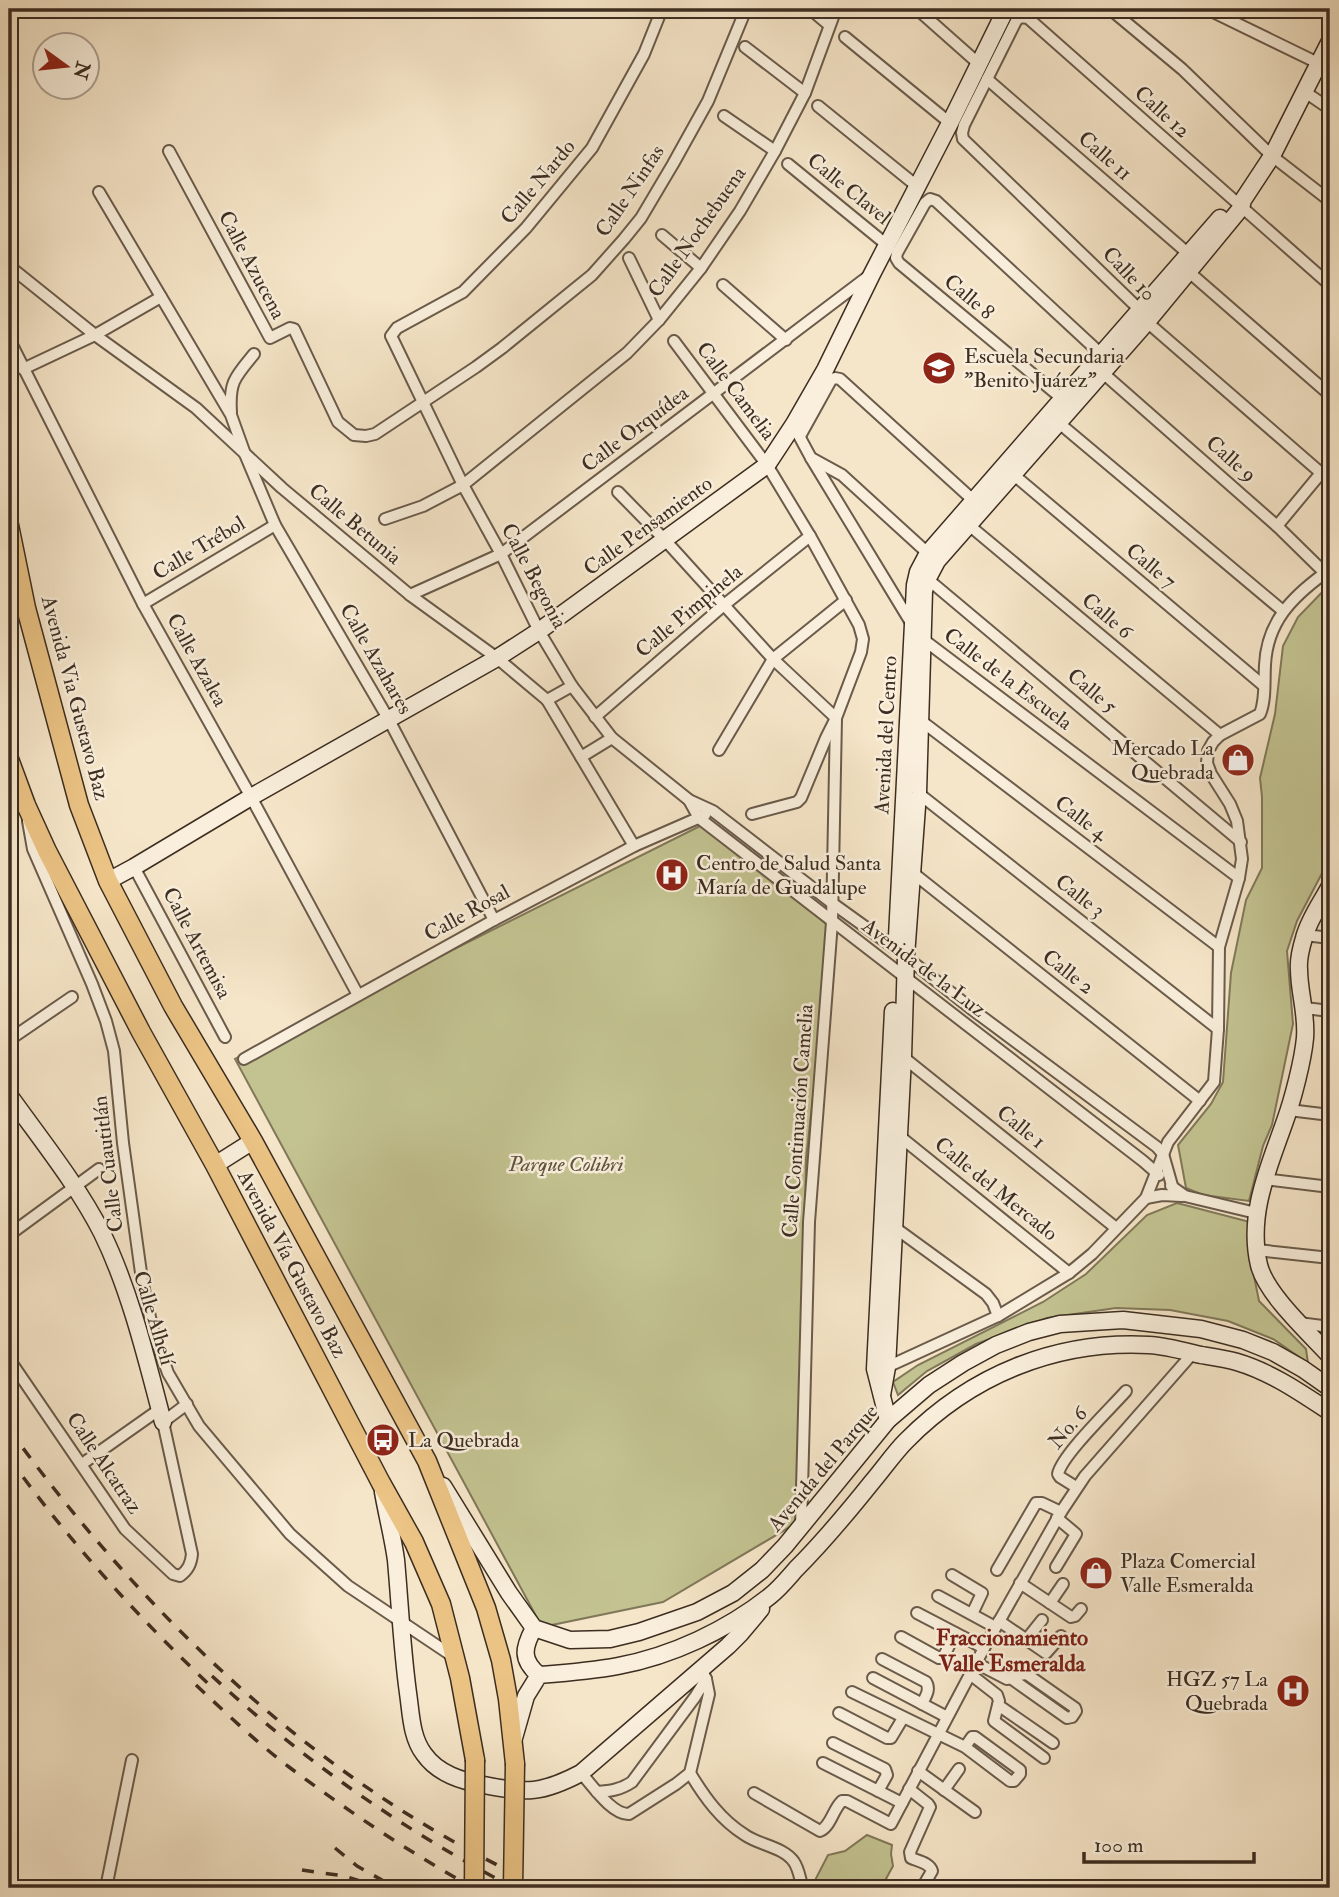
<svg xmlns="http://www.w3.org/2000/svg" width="1339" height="1897" font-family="'IM FELL Double Pica',serif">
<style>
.green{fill:#c3c391;stroke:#807859;stroke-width:2}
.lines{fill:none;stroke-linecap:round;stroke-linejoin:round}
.street-casing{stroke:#6a5b4b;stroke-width:14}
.secondary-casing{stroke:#3c2d21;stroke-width:19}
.primary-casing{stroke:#3c2d21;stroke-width:21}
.street{stroke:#f9efdc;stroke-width:10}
.secondary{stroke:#f9efdc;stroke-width:16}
.primary{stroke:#ebc384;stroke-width:18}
.rail{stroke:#3c2d21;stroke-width:3.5;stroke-dasharray:12 12;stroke-linecap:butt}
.primary-bridge-casing{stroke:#3c2d21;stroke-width:21;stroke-linecap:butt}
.primary-bridge{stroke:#ebc384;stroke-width:18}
.labels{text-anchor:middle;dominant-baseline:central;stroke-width:5;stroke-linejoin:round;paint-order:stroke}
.street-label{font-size:21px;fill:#3c2d21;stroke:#f9efdc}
.poi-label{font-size:21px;fill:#3c2d21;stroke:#f9efdc;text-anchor:start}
.park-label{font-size:21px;font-style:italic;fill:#5e523d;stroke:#f9efdc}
.neighbourhood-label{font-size:23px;font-weight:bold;fill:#7a1f14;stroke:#f9efdc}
</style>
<rect width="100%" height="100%" fill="#f6e6c9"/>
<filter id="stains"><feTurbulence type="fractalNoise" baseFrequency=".00286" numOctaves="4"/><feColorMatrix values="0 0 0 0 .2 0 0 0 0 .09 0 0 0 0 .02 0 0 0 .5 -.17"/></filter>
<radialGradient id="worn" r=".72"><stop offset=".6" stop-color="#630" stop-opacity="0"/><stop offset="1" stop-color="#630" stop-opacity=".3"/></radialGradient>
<g class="green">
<path d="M1329 585 1330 858 1297 921 1287 951 1293 1024 1272 1125 1263 1146 1249 1201 1203 1195 1186 1188 1178 1145 1211 1104 1223 1082 1231 973 1246 900 1262 868V797L1260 778 1275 714 1283 646 1298 617Z"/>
<path d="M708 822 832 929 806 1159 800 1521 663 1602 542 1627 235 1059Z"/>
<path d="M1177 1203 1250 1222V1256L1259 1301 1306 1349 1308 1363 1273 1339 1228 1321 1170 1310 1116 1308 1047 1318 976 1344 927 1371 898 1395 893 1382 918 1365 1043 1302 1086 1274 1147 1215Z"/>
<path d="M867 1835 892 1845 891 1854 893 1866 881 1888H811L828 1855 845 1851Z"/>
</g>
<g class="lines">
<defs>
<g id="street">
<path d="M662 9 644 54 592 148 526 228 463 292 397 328 391 336 394 342 463 485 501 554 539 631 572 686 612 738 689 800 713 811 832 903 896 949 973 1010 1157 1147 1163 1154 1173 1189"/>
<path d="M810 9 829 25"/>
<path d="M917 9 979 64"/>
<path d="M1110 9 1182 69 1272 156 1330 201"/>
<path d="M1207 9 1320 64"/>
<path d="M845 37 950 123"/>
<path d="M745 47 805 93"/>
<path d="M987 79 1191 256"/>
<path d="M1305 92 1330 109"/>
<path d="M818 106 918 187"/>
<path d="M724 116 775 151"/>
<path d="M169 151 270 338 290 328 294 329 338 422 354 435 366 436 375 434 476 367 502 348 592 275 624 239 641 218 673 164 708 101 746 9"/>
<path d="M788 164 887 245"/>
<path d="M99 192 231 415 245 454 275 525 389 720 494 920"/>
<path d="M662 235 701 268"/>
<path d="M629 258 659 320"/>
<path d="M9 266 95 335 196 408 282 488 410 595 497 658 547 700 634 846"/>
<path d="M1189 272 1330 395"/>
<path d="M723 285 786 340"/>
<path d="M9 339 143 604 251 797 358 995"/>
<path d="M674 341 767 465 810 536 859 625 863 639 861 652 836 718 826 738 801 798 797 802 752 814"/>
<path d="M23 369 95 335 161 297"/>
<path d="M1103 373 1277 526 1329 577"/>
<path d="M1065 401 899 263 896 258 897 253 925 203 930 199 936 201 1101 354"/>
<path d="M231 412C229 382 235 377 254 354"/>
<path d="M1059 423 1283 611"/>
<path d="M797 432 811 458 842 475 932 557"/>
<path d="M800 436 831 380 835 378 840 379 973 500"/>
<path d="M811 458 913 626 924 640 1239 878"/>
<path d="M1321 473 1147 322 1140 310 963 139 962 133 964 125 1016 21 1020 17 1028 18 1330 285"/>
<path d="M1014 475 1264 686"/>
<path d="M618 492 665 540 773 659 836 718 832 922 809 1222 801 1527"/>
<path d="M385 519 423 506 463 485 627 353 659 320 701 268 740 211 775 151 805 93 836 9"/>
<path d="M970 526 1220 735"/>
<path d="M1277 526 1321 473 1330 465"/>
<path d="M924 576 1241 842"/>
<path d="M410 595 501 554 870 275"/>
<path d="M143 604 275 525"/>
<path d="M547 700 572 686"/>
<path d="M595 717 724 605 810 536"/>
<path d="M920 720 1219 947"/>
<path d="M719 750 773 659 846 600"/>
<path d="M581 757 612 738"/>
<path d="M918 793 1218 1029"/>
<path d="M689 800 699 818 1143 1161 1159 1175"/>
<path d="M28 821 33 849 92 984 106 1021 114 1051 123 1143 142 1280 153 1331 168 1373 199 1426 290 1534 348 1586 454 1657"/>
<path d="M134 867 225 1037"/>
<path d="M913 873 1200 1101"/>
<path d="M1305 935 1330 938"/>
<path d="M1305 1008 1330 1011"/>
<path d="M9 1040 72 997"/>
<path d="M903 1057 1116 1228"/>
<path d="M244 1059 494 920 634 846 705 815"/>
<path d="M1289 1110 1330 1115"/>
<path d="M898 1135 1069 1273"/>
<path d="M1264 1179 1330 1187"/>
<path d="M1171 1186 1185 1196 1256 1213"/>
<path d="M1146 1198 1162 1195 1182 1196"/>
<path d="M894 1227 986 1294 993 1303 998 1316"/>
<path d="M9 1235 99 1169"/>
<path d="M1257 1250 1330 1258"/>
<path d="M1299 1323 1330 1327"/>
<path d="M9 1359 125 1529 173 1574 180 1576C188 1570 191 1564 192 1554L163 1422 187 1404"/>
<path d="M882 1368 887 1367 998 1316 1069 1273 1092 1254 1146 1198 1168 1142 1214 1082 1218 1029 1219 947 1239 878 1242 859 1237 821 1230 804 1211 774 1207 763 1208 751 1213 742 1220 735 1260 714C1266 699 1264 681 1265 665 1267 622 1292 597 1325 573"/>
<path d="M82 1464 160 1409"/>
<path d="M1076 1487 1060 1477 1058 1474C1062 1455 1111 1408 1126 1391"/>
<path d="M1056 1567 1076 1534 1057 1518"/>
<path d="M997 1570 1036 1503H1042L1061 1512"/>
<path d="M952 1575 982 1593 972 1614"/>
<path d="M1020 1583 1071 1617 1075 1616 1081 1609"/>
<path d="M938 1596 995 1627"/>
<path d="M1050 1603 1063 1584"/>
<path d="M917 1613 984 1648"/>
<path d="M999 1621 1046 1653 1061 1636"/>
<path d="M901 1637 939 1658 942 1657 945 1654 955 1633"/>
<path d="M1026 1640 1042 1620"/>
<path d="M882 1659 926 1682C931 1690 925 1697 922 1704"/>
<path d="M976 1663 1007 1679C1014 1679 1021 1672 1028 1675L1075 1708 1076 1711 1072 1717 1067 1718 1012 1679"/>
<path d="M970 1674 997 1695 999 1701 994 1721 1044 1758"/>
<path d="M873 1678 947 1717"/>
<path d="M852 1692 965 1747 1010 1781H1014L1020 1774V1770L975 1737H972L965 1747"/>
<path d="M998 1705 1053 1743"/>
<path d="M839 1713 887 1738H891L903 1718"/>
<path d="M833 1743 885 1769 887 1775 878 1791"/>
<path d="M823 1763 902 1803"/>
<path d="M918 1771 975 1812"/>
<path d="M581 1773C592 1785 612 1815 629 1814L676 1784 690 1773 709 1694 706 1679 701 1668"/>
<path d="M690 1773C705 1798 721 1820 745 1835 759 1845 784 1847 794 1862 799 1869 800 1880 803 1888"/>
<path d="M909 1789 928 1804 930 1807 910 1852 911 1858C918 1861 930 1863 932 1871L922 1888"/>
<path d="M944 1790 959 1769"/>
<path d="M597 1792C610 1791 620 1790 632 1782L695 1697 706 1679"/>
<path d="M754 1793 820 1831C831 1826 833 1809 842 1801H847L891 1824 984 1648 1061 1512 1085 1476 1193 1353"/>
<path d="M106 1888 132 1760"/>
</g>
<g id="secondary">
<path d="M108 881 134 867 251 797 497 658 539 631 767 465 794 424 825 370 872 274 950 123 1006 9"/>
<path d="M1330 886C1321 903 1309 919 1304 938 1301 948 1298 959 1299 969 1299 993 1307 1013 1305 1038 1303 1060 1293 1099 1285 1121 1269 1167 1247 1214 1259 1265 1266 1294 1309 1333 1330 1356"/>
<path d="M897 937 915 585 918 572 928 553 1220 218"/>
<path d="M9 1095C41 1140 77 1184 102 1233 130 1290 147 1361 163 1422"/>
<path d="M215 1165 253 1141"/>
<path d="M882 1395 887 1367 903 1057 906 956 918 793 924 591 928 578 937 561 1147 322 1241 208 1243 200 1272 156 1330 41"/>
<path d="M888 1420 875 1369 893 1011"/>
<path d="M443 1486 509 1593 534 1628 570 1640 610 1639 639 1632 697 1612 733 1593 762 1570 785 1546 888 1420 929 1385 963 1363 996 1345 1029 1332 1060 1324 1123 1320 1201 1329 1243 1340 1273 1352 1303 1369 1330 1388"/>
<path d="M383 1492C387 1515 393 1538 396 1560 400 1605 402 1649 408 1693 411 1713 411 1737 424 1754 438 1774 462 1781 484 1785 526 1794 543 1793 581 1773L728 1646 741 1633 761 1609"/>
<path d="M534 1628C523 1648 521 1660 539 1675"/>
<path d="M514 1738 526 1696 539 1675C565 1673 592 1671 618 1666 672 1656 727 1630 770 1596 780 1588 788 1578 796 1569 823 1542 848 1512 872 1482 884 1468 894 1453 906 1441 971 1375 1056 1340 1149 1345 1166 1346 1184 1351 1201 1355 1213 1357 1226 1359 1237 1362 1271 1372 1301 1393 1330 1412"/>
</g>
<g id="primary">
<path d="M9 525 26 608 79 805 108 881 173 1006 253 1141 427 1461 486 1608 501 1660 508 1699 515 1764"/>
<path d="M9 759 26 805 47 851 141 1032 215 1165 381 1483 414 1542 441 1604 460 1678 475 1760"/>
</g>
</defs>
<use href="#street" class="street-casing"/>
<use href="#secondary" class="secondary-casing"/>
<use href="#primary" class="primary-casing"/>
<use href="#street" class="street"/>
<use href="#secondary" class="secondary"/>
<use href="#primary" class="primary"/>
<g class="rail">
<path d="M9 1429C147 1620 328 1792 546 1888"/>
<path d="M9 1458C69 1541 139 1619 214 1689"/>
<path d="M212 1676C305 1762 402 1829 514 1888"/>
<path d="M196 1685C226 1713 256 1742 289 1767 348 1811 410 1853 474 1888"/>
<path d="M335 1848 357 1866 396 1888"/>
<path d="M302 1870 344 1876 383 1888"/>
</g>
<defs>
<g id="primary-bridge">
<path d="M474 1888 475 1760"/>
<path d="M513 1888 515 1764"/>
</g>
</defs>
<use href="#primary-bridge" class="primary-bridge-casing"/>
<use href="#primary-bridge" class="primary-bridge"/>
</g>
<defs>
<symbol id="school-disc" viewBox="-11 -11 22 22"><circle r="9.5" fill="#8f2418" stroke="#f9efdc"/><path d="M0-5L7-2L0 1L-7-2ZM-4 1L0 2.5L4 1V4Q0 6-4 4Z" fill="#fff"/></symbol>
<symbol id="shop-disc" viewBox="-11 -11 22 22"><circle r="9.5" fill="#8f2418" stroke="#f9efdc"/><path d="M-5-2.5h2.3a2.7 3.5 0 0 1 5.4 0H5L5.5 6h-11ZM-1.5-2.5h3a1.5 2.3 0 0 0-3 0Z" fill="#fff"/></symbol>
<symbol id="hospital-disc" viewBox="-11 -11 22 22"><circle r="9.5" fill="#8f2418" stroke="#f9efdc"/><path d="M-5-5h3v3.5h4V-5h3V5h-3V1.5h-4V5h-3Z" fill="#fff"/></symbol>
<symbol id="bus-disc" viewBox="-11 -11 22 22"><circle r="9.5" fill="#8f2418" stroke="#f9efdc"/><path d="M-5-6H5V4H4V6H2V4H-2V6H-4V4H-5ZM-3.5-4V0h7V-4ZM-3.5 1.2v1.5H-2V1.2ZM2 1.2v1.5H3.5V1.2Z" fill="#fff"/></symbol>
</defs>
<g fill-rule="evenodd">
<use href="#school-disc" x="920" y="349" width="38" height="38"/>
<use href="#shop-disc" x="1219" y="741" width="38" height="38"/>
<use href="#hospital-disc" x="653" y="856" width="38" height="38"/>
<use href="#bus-disc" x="364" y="1421" width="38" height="38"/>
<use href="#shop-disc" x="1077" y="1554" width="38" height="38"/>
<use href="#hospital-disc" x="1274" y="1672" width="38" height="38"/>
</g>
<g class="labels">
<g class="street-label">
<text transform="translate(1162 112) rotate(42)">Calle 12</text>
<text transform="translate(1105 156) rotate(41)">Calle 11</text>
<text transform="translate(538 182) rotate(-50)">Calle Nardo</text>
<text transform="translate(849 189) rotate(39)">Calle Clavel</text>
<text transform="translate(630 191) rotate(-56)">Calle Ninfas</text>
<text transform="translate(697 232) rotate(-55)">Calle Nochebuena</text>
<text transform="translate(252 265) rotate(62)">Calle Azucena</text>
<text transform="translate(1129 274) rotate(46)">Calle 10</text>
<text transform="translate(969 297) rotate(40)">Calle 8</text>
<text transform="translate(736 391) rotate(53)">Calle Camelia</text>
<text transform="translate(635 429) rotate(-37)">Calle Orquídea</text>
<text transform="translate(1231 459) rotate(41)">Calle 9</text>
<text transform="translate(355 524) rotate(40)">Calle Betunia</text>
<text transform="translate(648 526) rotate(-36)">Calle Pensamiento</text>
<text transform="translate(199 548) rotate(-31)">Calle Trébol</text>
<text transform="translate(1151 566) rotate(40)">Calle 7</text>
<text transform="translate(534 576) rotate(62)">Calle Begonia</text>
<text transform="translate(689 611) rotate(-40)">Calle Pimpinela</text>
<text transform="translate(1107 616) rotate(40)">Calle 6</text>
<text transform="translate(376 659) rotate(60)">Calle Azahares</text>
<text transform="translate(197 660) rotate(61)">Calle Azalea</text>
<text transform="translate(1008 679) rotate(37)">Calle de la Escuela</text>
<text transform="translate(1092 691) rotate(40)">Calle 5</text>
<text transform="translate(75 698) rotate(75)">Avenida Via Gustavo Baz</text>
<text transform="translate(886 735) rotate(-87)">Avenida del Centro</text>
<text transform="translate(1081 818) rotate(37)">Calle 4</text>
<text transform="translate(1080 896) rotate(38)">Calle 3</text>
<text transform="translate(467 913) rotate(-29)">Calle Rosal</text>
<text transform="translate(197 943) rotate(62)">Calle Artemisa</text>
<text transform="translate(924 968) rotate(37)">Avenida de la Luz</text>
<text transform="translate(1068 972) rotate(38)">Calle 2</text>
<text transform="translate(798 1121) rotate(-86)">Calle Continuación Camelia</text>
<text transform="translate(1021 1127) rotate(39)">Calle 1</text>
<text transform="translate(108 1164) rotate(-97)">Calle Cuautitlán</text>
<text transform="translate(996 1189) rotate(39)">Calle del Mercado</text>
<text transform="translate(292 1264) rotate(62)">Avenida Vía Gustavo Baz</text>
<text transform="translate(154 1318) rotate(73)">Calle Alhelí</text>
<text transform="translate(1068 1428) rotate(-50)">No. 6</text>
<text transform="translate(104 1463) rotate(56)">Calle Alcatraz</text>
<text transform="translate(823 1468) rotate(-50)">Avenida del Parque</text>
</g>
<g class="poi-label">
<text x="964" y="356">Escuela Secundaria<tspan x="964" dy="24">"Benito Juárez"</tspan></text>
<text x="1214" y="748" text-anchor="end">Mercado La<tspan x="1214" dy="24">Quebrada</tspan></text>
<text x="696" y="863">Centro de Salud Santa<tspan x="696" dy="24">María de Guadalupe</tspan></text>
<text x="408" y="1440">La Quebrada</text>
<text x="1120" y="1561">Plaza Comercial<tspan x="1120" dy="24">Valle Esmeralda</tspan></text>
<text x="1268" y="1679" text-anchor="end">HGZ 57 La<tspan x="1268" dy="24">Quebrada</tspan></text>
</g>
<g class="park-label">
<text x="566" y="1164">Parque Colibri</text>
</g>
<g class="neighbourhood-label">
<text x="1012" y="1637">Fraccionamiento<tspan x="1012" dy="26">Valle Esmeralda</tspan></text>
</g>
</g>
<rect width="1339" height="1897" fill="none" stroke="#f6e6c9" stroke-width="35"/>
<rect x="10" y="10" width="1318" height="1876" fill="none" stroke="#3c2d21" stroke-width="3.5"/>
<rect x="18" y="18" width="1304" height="1862" fill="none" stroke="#3c2d21" stroke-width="2"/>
<g transform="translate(66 66) rotate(105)"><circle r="33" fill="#f9efdc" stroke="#ada191" stroke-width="2"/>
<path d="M0-5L12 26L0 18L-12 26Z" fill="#8f2418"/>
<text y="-10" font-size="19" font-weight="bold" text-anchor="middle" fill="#3c2d21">N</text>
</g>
<path d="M1084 1852v10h170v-10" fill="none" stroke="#3c2d21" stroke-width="3.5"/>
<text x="1094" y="1852" font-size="21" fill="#3c2d21" stroke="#f9efdc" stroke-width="5" paint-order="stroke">100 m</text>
<rect width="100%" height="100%" filter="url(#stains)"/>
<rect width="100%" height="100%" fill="url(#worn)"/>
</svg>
